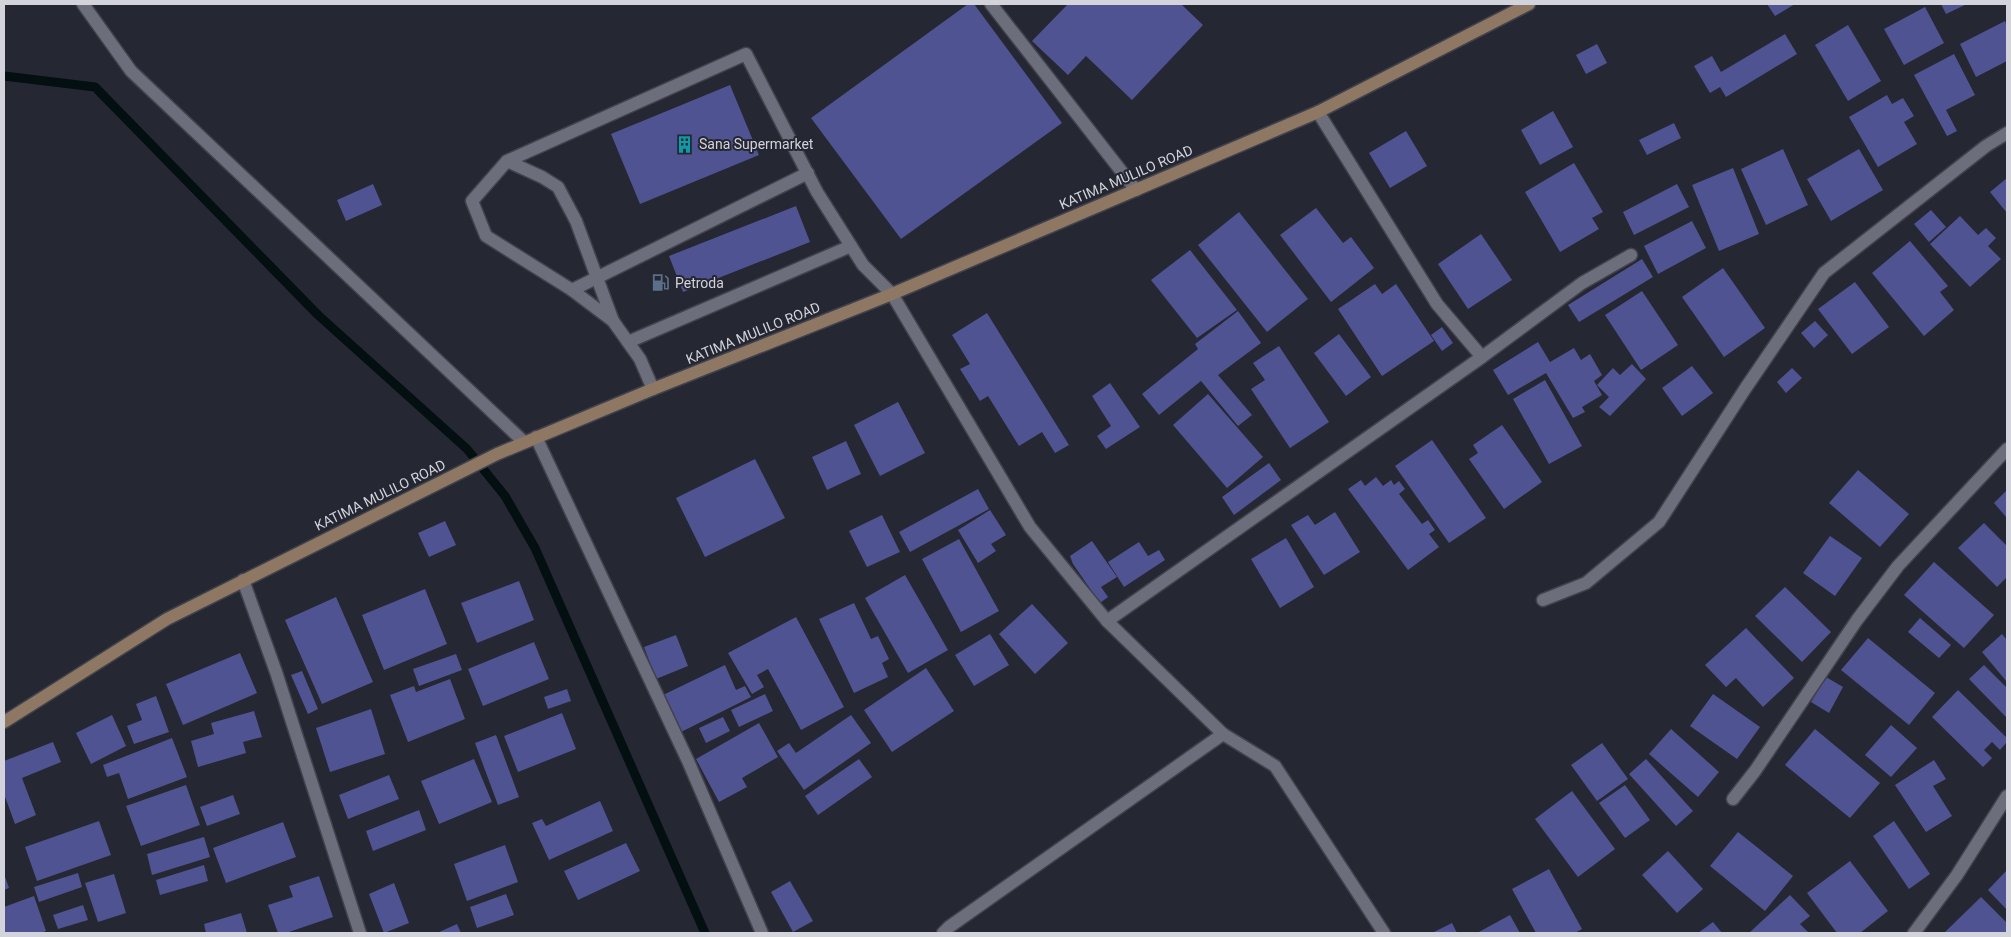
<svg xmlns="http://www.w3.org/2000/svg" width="2011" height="937" font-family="Roboto,sans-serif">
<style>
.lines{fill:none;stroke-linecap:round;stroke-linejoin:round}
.stream{stroke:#030f11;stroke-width:9}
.building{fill:#505391}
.lane-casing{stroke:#41424c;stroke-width:15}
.street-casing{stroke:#41424c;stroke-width:15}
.secondary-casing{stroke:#41424c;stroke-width:15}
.lane{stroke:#6c6e7b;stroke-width:12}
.street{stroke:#6c6e7b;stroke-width:12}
.secondary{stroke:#8e7864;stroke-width:12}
.labels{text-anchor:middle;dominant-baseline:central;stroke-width:4;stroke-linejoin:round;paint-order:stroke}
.poi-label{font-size:14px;fill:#d2d3db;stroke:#252732;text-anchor:start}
.street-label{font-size:14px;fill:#d2d3db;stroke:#252732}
</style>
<rect width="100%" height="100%" fill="#252732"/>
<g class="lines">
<path class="stream" d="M4 76 95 87 318 315 467 449 505 496 535 548 705 933"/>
</g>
<g class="building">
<path d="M968 4H974L1062 123 901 239 811 118Z"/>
<path d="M1068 4H1181L1203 25 1132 100 1086 56 1068 75 1032 41Z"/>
<path d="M1767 4H1795L1775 16Z"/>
<path d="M1941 4H1967L1946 14Z"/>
<path d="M1925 7 1944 43 1904 65 1884 29Z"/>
<path d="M2005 21 2007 27V61L1976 77 1960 44Z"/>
<path d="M1848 25 1881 81 1848 101 1815 45Z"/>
<path d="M1785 34 1797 54 1726 97 1720 87 1710 93 1694 66 1712 56 1721 72Z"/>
<path d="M1597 44 1607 63 1586 74 1576 55Z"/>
<path d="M1954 54 1975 95 1946 110 1957 131 1947 136 1914 75Z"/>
<path d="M730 85 759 155 640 204 611 134Z"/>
<path d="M1887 95 1892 104 1903 98 1914 116 1904 122 1917 144 1878 167 1849 117Z"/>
<path d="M1553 111 1573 147 1540 165 1521 130Z"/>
<path d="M1674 123 1681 138 1647 155 1639 140Z"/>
<path d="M1406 131 1427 166 1390 188 1369 153Z"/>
<path d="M1783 149 1808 205 1766 225 1741 169Z"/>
<path d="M1859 149 1883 190 1831 221 1807 179Z"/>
<path d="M1574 163 1603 212 1592 218 1599 229 1560 252 1525 192Z"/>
<path d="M1733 168 1759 234 1719 251 1692 185Z"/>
<path d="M2007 178V213L1990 192Z"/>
<path d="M373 184 382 205 346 221 337 200Z"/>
<path d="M1677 184 1689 207 1634 235 1623 212Z"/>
<path d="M796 206 810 242 683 292 669 256Z"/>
<path d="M1316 208 1343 243 1351 237 1374 268 1331 302 1280 235Z"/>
<path d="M1931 210 1946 227 1929 242 1914 224Z"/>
<path d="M1239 212 1308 299 1267 332 1198 245Z"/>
<path d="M1960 216 1978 235 1986 228 1996 238 1988 246 2001 259 1970 287 1930 244Z"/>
<path d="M1692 221 1706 248 1658 274 1644 246Z"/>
<path d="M1481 234 1512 280 1468 309 1438 264Z"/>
<path d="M1910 241 1948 286 1940 292 1954 310 1924 336 1872 273Z"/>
<path d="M1190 250 1237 310 1197 338 1151 280Z"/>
<path d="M1642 259 1653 277 1579 322 1568 305Z"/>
<path d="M1723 268 1765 328 1724 357 1682 297Z"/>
<path d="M1855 282 1889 327 1852 354 1818 309Z"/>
<path d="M1375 284 1382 294 1396 284 1434 341 1382 376 1338 309Z"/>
<path d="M1642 291 1678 345 1641 370 1605 315Z"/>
<path d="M1238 311 1261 343 1218 375 1252 415 1238 426 1201 381 1159 415 1142 394 1198 349 1195 344Z"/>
<path d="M987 313 1069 445 1055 453 1042 432 1019 446 988 396 980 401 960 369 970 364 952 335Z"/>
<path d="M1815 321 1828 335 1814 348 1801 333Z"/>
<path d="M1442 327 1453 343 1442 351 1431 335Z"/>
<path d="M1339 334 1371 377 1346 396 1314 353Z"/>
<path d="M1538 342 1550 362 1574 348 1581 360 1590 354 1602 375 1594 381 1602 395 1582 407 1585 412 1573 418 1546 373 1508 395 1493 370Z"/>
<path d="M1279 346 1329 422 1290 448 1251 389 1265 380 1253 363Z"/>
<path d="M1632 364 1646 379 1610 416 1599 407 1609 397 1597 385 1613 368 1620 375Z"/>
<path d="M1692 366 1713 393 1682 416 1662 388Z"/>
<path d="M1792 368 1802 378 1786 393 1777 382Z"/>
<path d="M1545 380 1582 446 1549 464 1513 399Z"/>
<path d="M1110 383 1140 427 1106 449 1097 436 1111 426 1092 396Z"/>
<path d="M1208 394 1263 457 1227 488 1173 425Z"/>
<path d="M898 402 925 453 880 476 854 425Z"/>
<path d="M1502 425 1542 482 1504 509 1469 459 1478 453 1473 445Z"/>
<path d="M1432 440 1486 518 1449 543 1395 466Z"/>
<path d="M846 441 861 474 827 490 812 457Z"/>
<path d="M755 459 785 518 705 557 676 498Z"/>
<path d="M1269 463 1281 480 1234 515 1222 497Z"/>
<path d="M1858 470 1909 514 1880 547 1829 503Z"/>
<path d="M1376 477 1383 486 1391 480 1394 485 1399 481 1405 489 1399 494 1422 524 1428 520 1435 530 1429 534 1439 547 1408 570 1348 489 1361 480 1365 486Z"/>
<path d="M978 489 989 509 910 552 899 532Z"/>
<path d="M2007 490V518L1994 503Z"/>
<path d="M990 510 1006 535 991 544 996 551 978 563 958 530Z"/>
<path d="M1335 512 1360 552 1324 575 1291 525 1308 515 1315 525Z"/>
<path d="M882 515 900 552 867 567 849 531Z"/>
<path d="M445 521 456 545 429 557 418 533Z"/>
<path d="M1984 523 2007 546V577L1997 587 1958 548Z"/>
<path d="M1830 536 1862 558 1835 596 1803 573Z"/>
<path d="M1286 538 1314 587 1280 608 1251 559Z"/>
<path d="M959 539 999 611 961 632 922 559Z"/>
<path d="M1092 541 1117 577 1101 587 1108 597 1100 603 1073 564 1070 556Z"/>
<path d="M1139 542 1148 556 1159 550 1165 560 1124 587 1108 562Z"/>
<path d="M1934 562 1994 615 1964 648 1904 595Z"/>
<path d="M905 575 948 650 908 673 865 598Z"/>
<path d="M519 581 534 620 477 643 461 603Z"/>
<path d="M1785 587 1831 632 1802 662 1755 616Z"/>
<path d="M425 589 447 644 384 670 362 615Z"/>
<path d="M336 597 373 682 322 704 285 620Z"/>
<path d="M854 603 871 639 878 636 889 659 882 663 888 677 854 693 819 619Z"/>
<path d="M1032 604 1068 643 1035 674 999 634Z"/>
<path d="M796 617 844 707 801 730 768 669 757 675 764 687 752 694 728 653Z"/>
<path d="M1920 618 1951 645 1939 658 1908 632Z"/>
<path d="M1746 628 1794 678 1763 707 1736 678 1726 687 1705 665Z"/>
<path d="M990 634 1009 665 974 686 955 655Z"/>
<path d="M2002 634 2007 640V682L1982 652Z"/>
<path d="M676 635 688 666 656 679 644 647Z"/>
<path d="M1868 638 1935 693 1909 725 1841 670Z"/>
<path d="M534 642 549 679 483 706 468 669Z"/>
<path d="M240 653 257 693 183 725 166 684Z"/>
<path d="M456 654 462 670 419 686 413 669Z"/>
<path d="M725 665 736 690 745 686 751 697 681 732 663 695Z"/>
<path d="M1984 665 2007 688V718L1969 679Z"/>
<path d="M926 668 954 711 892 752 864 710Z"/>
<path d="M302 671 318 709 308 714 291 675Z"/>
<path d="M1826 677 1843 687 1829 713 1811 702Z"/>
<path d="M450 679 465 719 408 742 390 695 414 686 416 692Z"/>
<path d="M567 689 571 701 548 709 544 697Z"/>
<path d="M1958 690 2007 738V742L2000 750 1992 742 1984 750 1992 758 1983 767 1932 717Z"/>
<path d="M765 694 773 711 739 727 731 710Z"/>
<path d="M1713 694 1760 727 1737 759 1690 726Z"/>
<path d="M156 696 169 732 134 744 127 726 142 720 136 704Z"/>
<path d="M371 709 385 754 330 772 316 728Z"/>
<path d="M254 711 262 737 243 742 246 753 198 767 191 741 214 734 211 723Z"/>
<path d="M562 713 576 749 518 772 504 736Z"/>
<path d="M112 715 126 746 91 764 76 733Z"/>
<path d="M851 715 871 743 804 790 777 751 789 743 796 753Z"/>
<path d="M723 717 730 731 706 743 699 728Z"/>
<path d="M759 723 778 757 742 778 747 787 719 802 696 759Z"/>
<path d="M1891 725 1917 748 1891 777 1865 755Z"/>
<path d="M1671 729 1719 772 1698 797 1649 754Z"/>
<path d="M1815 729 1880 783 1850 818 1785 765Z"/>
<path d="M496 735 519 797 498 805 475 743Z"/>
<path d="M172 738 187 777 128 799 119 773 107 777 103 765Z"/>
<path d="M53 742 61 762 22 778 36 815 15 824 4 794V761Z"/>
<path d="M1602 743 1628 779 1597 801 1571 765Z"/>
<path d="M474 759 492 802 439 824 421 781Z"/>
<path d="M859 759 872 777 818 815 805 796Z"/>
<path d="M1646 759 1693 811 1676 826 1629 774Z"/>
<path d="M1934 760 1946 779 1933 786 1952 816 1926 832 1895 785Z"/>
<path d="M389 775 399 799 348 819 339 795Z"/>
<path d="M186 785 200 825 141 846 126 806Z"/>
<path d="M1625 785 1650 820 1625 838 1599 803Z"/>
<path d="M1572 791 1615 849 1578 877 1535 819Z"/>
<path d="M233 795 240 814 207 826 200 807Z"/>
<path d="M600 801 613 831 549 860 532 823 542 819 546 826Z"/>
<path d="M419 810 426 830 373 851 366 831Z"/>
<path d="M99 821 111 855 37 881 25 847Z"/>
<path d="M1894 821 1930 874 1909 889 1873 836Z"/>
<path d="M283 822 296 857 226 883 213 848Z"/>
<path d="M1738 832 1793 876 1765 911 1710 866Z"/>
<path d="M204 837 210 857 152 875 147 854Z"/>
<path d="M626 843 640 871 578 900 564 871Z"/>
<path d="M505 845 518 882 467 901 454 864Z"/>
<path d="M1668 851 1703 889 1677 913 1642 875Z"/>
<path d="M1850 861 1888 911 1860 933H1837L1807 893Z"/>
<path d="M204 865 208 881 160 895 156 880Z"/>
<path d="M1549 869 1582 929 1575 933H1536L1512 889Z"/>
<path d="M2007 870V910L1988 890Z"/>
<path d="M78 873 82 887 39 902 34 887Z"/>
<path d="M4 874 9 888 4 890Z"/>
<path d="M114 874 126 913 98 922 85 883Z"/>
<path d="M319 876 333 917 286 933H278L268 905 293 897 289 886Z"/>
<path d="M790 881 813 921 793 932 771 892Z"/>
<path d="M394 883 409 923 384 933 369 894Z"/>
<path d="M506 894 514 915 477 928 470 907Z"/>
<path d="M1790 895 1810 916 1800 924 1809 933H1749Z"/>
<path d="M34 896 46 931 41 933H4V907Z"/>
<path d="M1981 897 2007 923V933H1944Z"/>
<path d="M83 905 88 920 58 929 53 915Z"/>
<path d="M241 913 247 933H206L204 924Z"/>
<path d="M1510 915 1520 933H1477Z"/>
<path d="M1713 922 1722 933H1698Z"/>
<path d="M1452 923 1457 933H1432Z"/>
<path d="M457 924 461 933H437Z"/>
</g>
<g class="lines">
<defs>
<g id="lane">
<path d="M991 4 1136 190"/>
<path d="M507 161 542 177 558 187 576 221 613 321"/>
<path d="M572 290 808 173"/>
<path d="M628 342 851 246"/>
<path d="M653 389 640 359 613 321 572 290 486 236 472 201 507 161 746 54 817 192 863 265 892 294"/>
</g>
<g id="street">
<path d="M83 4 131 71 524 442"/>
<path d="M1318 112 1437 304 1482 357"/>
<path d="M892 294 1030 527 1107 621 1223 734 1275 766 1384 933"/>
<path d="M536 437 688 761 762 933"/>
<path d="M243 580 276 672 360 933"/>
<path d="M1543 600 1586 583 1659 522 1745 389 1824 273 1986 146 2007 133"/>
<path d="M1107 621 1482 357 1582 283 1631 255"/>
<path d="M1733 799 1755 771 1857 620 1898 566 2007 449"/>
<path d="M943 933 949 927 1223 734"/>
<path d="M1914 933 1957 875 2007 796"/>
</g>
<path id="secondary" d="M4 722 167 619 497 454 653 389 892 294 1318 112 1529 4"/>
</defs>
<use href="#lane" class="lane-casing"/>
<use href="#street" class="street-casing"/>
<use href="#secondary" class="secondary-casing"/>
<use href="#lane" class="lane"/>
<use href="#street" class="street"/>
<use href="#secondary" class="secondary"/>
</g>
<defs>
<symbol id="building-bare" viewBox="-9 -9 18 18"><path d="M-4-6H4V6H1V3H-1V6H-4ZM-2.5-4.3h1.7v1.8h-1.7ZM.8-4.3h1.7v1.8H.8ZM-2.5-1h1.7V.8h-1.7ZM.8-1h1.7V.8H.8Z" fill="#0f9aa8" stroke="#252732" stroke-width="2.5" paint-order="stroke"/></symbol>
<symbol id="fuel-bare" viewBox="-9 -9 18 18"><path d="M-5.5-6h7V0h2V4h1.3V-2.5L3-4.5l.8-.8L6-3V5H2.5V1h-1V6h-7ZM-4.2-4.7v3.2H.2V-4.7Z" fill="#5c6f8a" stroke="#252732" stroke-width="2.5" paint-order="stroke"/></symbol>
</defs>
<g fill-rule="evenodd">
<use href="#building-bare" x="672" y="132" width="25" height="25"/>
<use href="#fuel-bare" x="648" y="270" width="25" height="25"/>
</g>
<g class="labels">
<g class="poi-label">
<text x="699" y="144">Sana Supermarket</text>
<text x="675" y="283">Petroda</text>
</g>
<g class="street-label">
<text transform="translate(1126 177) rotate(-23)">KATIMA MULILO ROAD</text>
<text transform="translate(753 333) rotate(-22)">KATIMA MULILO ROAD</text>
<text transform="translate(380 495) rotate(-26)">KATIMA MULILO ROAD</text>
</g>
</g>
<rect width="2011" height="937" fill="none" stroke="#d2d3db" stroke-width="10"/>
</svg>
